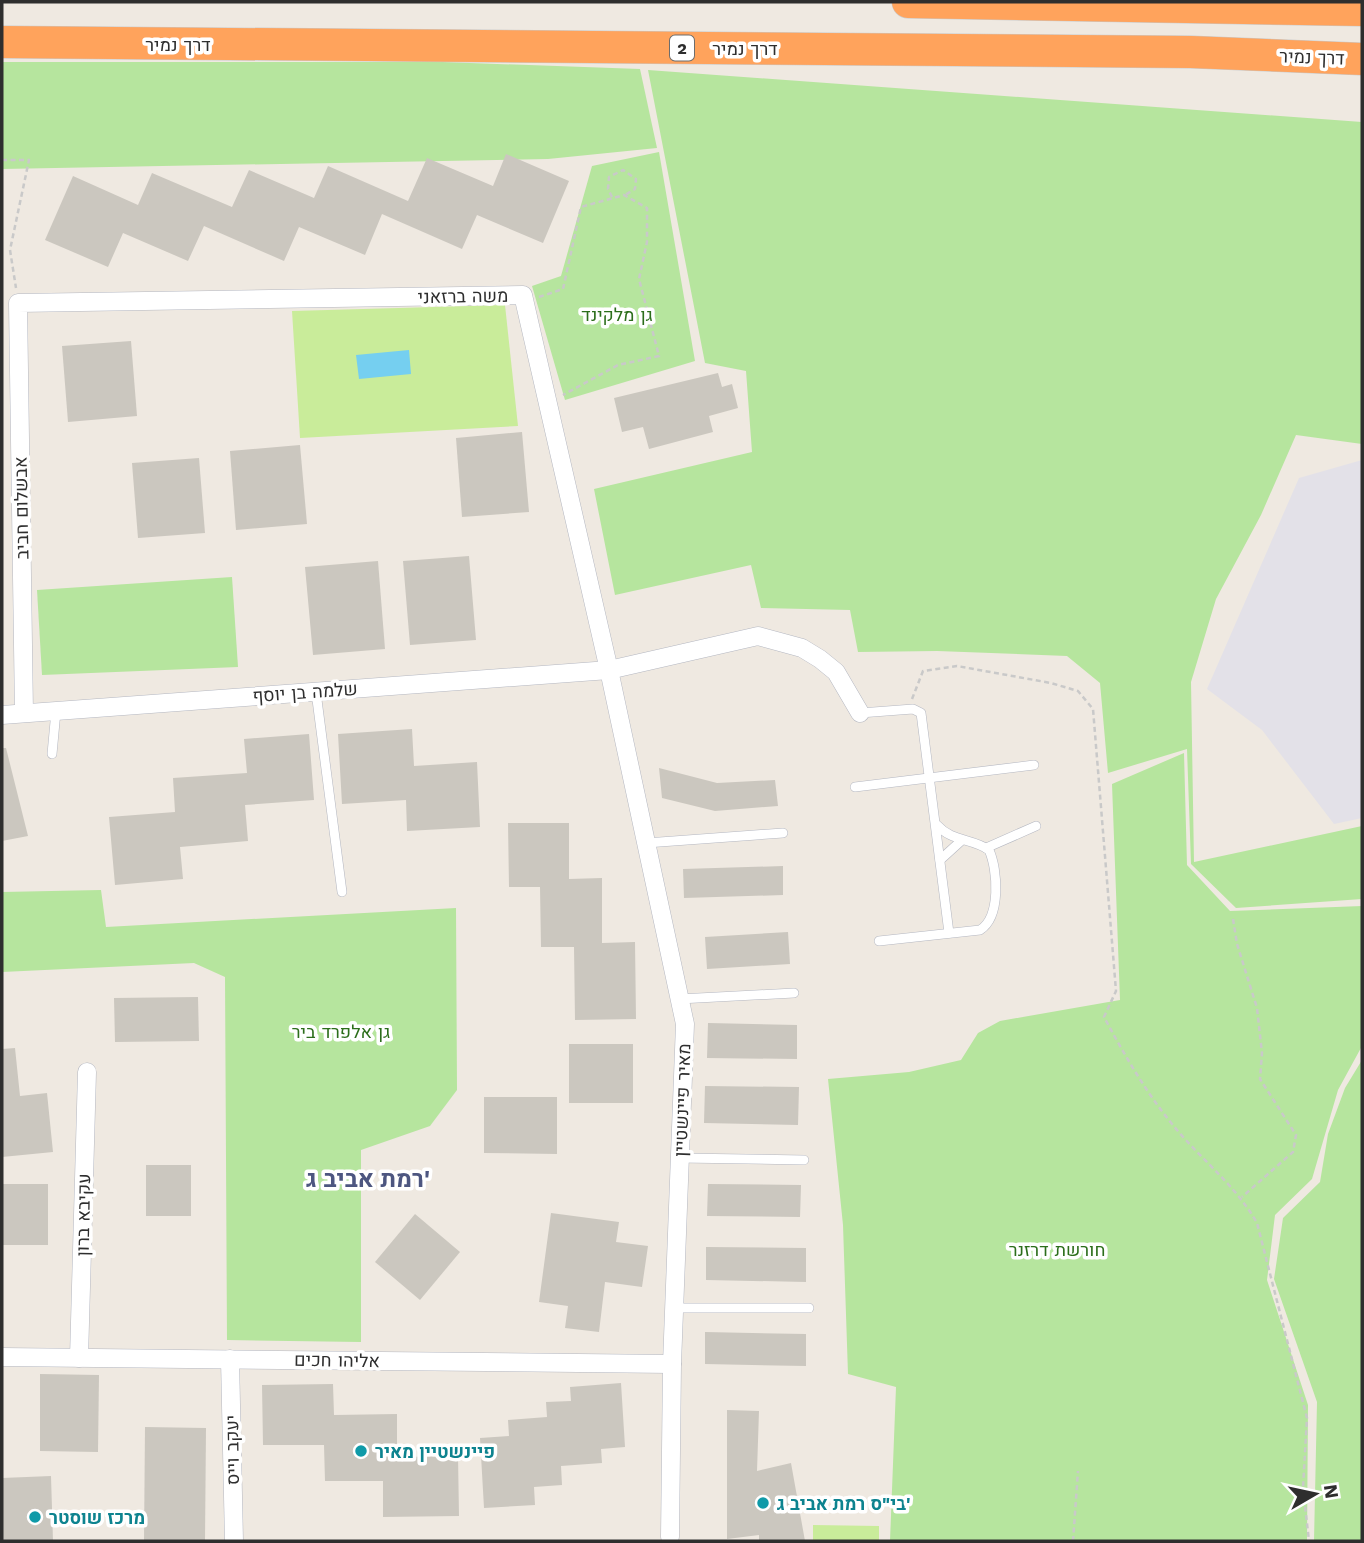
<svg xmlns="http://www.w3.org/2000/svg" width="1364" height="1543" font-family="'Work Sans',Heebo,sans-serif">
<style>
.industrial{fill:#e3e1e8}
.green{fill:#b6e59e}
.pitch{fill:#c9ec9a}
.water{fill:#75cff0}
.building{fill:#cbc7bf}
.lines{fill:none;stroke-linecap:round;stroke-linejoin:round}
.lane-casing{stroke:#b4b7c1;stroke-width:10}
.street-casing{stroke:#b4b7c1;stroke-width:19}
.highway-casing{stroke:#c9c9c9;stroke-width:33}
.path{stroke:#c9c9c9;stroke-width:2.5;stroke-dasharray:5 3.5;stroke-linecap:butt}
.lane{stroke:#fff;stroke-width:9}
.street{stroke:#fff;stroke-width:18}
.highway{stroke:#ffa35c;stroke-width:32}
.culture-dot{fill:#0f9aa8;stroke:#fff;stroke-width:2.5}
.labels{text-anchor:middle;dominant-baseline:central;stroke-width:7;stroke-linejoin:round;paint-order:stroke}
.shield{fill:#fff;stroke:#6d6d6d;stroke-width:2}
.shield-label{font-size:16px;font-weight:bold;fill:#2e2e2e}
.street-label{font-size:18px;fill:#2e2e2e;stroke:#fff}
.park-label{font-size:18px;fill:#2c6e1b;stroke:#fff}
.culture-label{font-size:18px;font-weight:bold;fill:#0d838f;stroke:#fff;text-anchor:start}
.district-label{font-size:24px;font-weight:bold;fill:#4d5680;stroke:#fff}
</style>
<rect width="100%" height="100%" fill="#efe9e1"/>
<path class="industrial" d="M1362 460V818L1334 824 1262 730 1207 689 1299 478Z"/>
<g class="green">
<path d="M2 62H443L640 69 657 148 548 159 2 169Z"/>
<path d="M648 70 1362 122V444L1296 435 1261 515 1216 599 1191 682 1194 862 1362 826V899L1236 908 1191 864 1187 749 1108 773 1100 683 1067 656 937 651 858 652 850 610 761 608 751 565 615 595 594 489 752 452 746 371 705 363Z"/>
<path d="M659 152 695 361 565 400 532 286 561 276 592 166Z"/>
<path d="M232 577 238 667 42 675 37 590Z"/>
<path d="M1184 753 1187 865 1230 911 1362 906V1046L1338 1090 1312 1179 1275 1215 1267 1280 1308 1405 1307 1541H890L896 1387 848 1374 843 1225 828 1079 909 1072 961 1060 978 1033 1000 1021 1120 1000 1112 784Z"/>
<path d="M101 890 106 927 456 908 457 1090 430 1126 361 1150V1342L227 1340 225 977 194 963 2 972V892Z"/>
<path d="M1362 1060V1541H1314L1317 1402 1274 1279 1283 1218 1320 1182 1328 1134 1345 1088Z"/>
</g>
<g class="pitch">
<path d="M505 305 518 426 300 438 292 311Z"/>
<path d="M813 1525 879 1526V1541H813Z"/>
</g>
<path class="water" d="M409 350 411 374 359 379 356 355Z"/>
<g class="building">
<path d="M506 154 569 181 543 243 477 215 462 249 382 214 365 255 299 227 284 261 204 226 188 261 123 233 108 267 45 240 73 176 138 205 152 173 232 207 249 170 314 198 328 166 408 201 427 158 493 186Z"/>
<path d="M131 341 137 416 68 422 62 346Z"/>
<path d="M718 373 722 387 732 384 738 408 709 416 713 432 649 449 643 427 622 432 614 398Z"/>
<path d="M522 432 529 512 462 517 456 438Z"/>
<path d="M300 445 307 524 236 530 230 451Z"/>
<path d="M199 458 205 533 138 538 132 463Z"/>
<path d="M469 556 476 640 410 645 403 561Z"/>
<path d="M378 561 385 649 313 655 305 567Z"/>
<path d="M412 729 414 766 477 762 480 827 407 831 406 800 342 804 338 734Z"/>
<path d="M309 734 314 800 245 805 248 841 180 847 183 879 115 885 109 817 175 812 173 778 247 773 244 739Z"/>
<path d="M2 748H6L28 836 2 841Z"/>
<path d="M659 768 717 783 775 780 778 806 715 811 662 798Z"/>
<path d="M508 823H569V879L602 878V943L635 942 636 1019 575 1020 574 947H541L540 887H509Z"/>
<path d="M783 866V895L684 898 683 869Z"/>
<path d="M788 932 790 964 707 969 705 937Z"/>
<path d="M198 997 199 1041 115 1042 114 998Z"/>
<path d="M708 1023 797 1025V1059L707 1058Z"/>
<rect x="569" y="1044" width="64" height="59"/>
<path d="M15 1048 20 1096 47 1093 53 1152 2 1157V1049Z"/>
<path d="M705 1086 799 1087 798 1125 704 1123Z"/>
<path d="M484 1097H557V1154L484 1153Z"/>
<rect x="146" y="1165" width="45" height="51"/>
<rect x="2" y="1184" width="46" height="61"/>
<path d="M708 1184 801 1185 800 1217 707 1216Z"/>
<path d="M551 1213 619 1222 616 1242 648 1246 642 1287 605 1282 599 1332 565 1328 568 1306 539 1302Z"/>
<path d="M415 1214 460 1252 420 1300 375 1262Z"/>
<path d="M706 1247 806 1248V1282L706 1280Z"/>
<path d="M705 1332 806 1334V1366L705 1364Z"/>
<path d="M40 1374 99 1375 98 1452 40 1451Z"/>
<path d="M621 1383 625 1447 601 1449 602 1463 561 1466 562 1485 534 1487 535 1505 484 1508 480 1438 509 1436 508 1420 547 1417 546 1402 571 1401 570 1387Z"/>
<path d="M333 1384 334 1415 397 1414V1457L458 1456 459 1516 383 1517V1481H325L324 1445H263L262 1385Z"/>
<path d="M727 1410 759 1411 757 1471 791 1463 805 1541H759V1535L727 1539Z"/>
<path d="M145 1427 206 1428 205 1541H144Z"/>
<path d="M51 1476 53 1541H2V1478Z"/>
</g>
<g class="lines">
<defs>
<g id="lane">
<path d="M316 692 342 892"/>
<path d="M860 713 913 709 921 713 949 933"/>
<path d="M52 754 56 711"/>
<path d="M855 787 1034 765"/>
<path d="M646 843 783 833"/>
<path d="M986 848 1036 826"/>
<path d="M940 860 962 840"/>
<path d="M879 941 980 930C1001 917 998 870 989 850 972 838 952 842 937 825"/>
<path d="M679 999 794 993"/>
<path d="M680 1158 804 1160"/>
<path d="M674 1308H809"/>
</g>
<g id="street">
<path d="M24 713 18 303 523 295 609 670 685 1024 672 1364 670 1537"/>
<path d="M2 715 609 670 758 636 802 648 820 659 836 672 860 713"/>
<path d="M2 1357 672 1364"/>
<path d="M79 1358 87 1072"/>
<path d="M230 1359 234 1541"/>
</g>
<g id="highway">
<path d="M908 2 1362 10"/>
<path d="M2 42 1191 52 1362 59"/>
</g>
</defs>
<use href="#lane" class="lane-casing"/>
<use href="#street" class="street-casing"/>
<use href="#highway" class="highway-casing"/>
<g class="path">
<path d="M2 160H29L10 250 16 288"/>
<path d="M612 197 608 189 609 177 623 170 636 179 635 189 625 195"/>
<path d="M539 297 563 289 581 207 624 195 647 208V242L639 279 659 356 618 365 563 395"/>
<path d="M912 699 923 671 957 666 1051 683 1078 691 1093 709 1116 991 1104 1017C1125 1056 1148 1096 1177 1130 1204 1162 1236 1186 1257 1223L1307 1418 1303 1488 1309 1541"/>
<path d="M1233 919 1237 944 1257 1008 1262 1053 1260 1079 1296 1135 1293 1152 1242 1197"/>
<path d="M1073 1541 1078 1471"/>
</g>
<use href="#lane" class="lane"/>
<use href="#street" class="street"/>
<use href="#highway" class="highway"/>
</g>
<g class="culture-dot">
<circle cx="361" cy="1451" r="7"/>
<circle cx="763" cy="1503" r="7"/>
<circle cx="35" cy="1517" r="7"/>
</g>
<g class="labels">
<rect class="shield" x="670" y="35.5" width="24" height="25" rx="5"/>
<g class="shield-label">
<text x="682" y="48">2</text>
</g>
<g class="street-label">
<text x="178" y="44">דרך נמיר</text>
<text x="745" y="48">דרך נמיר</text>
<text transform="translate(1312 57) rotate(2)">דרך נמיר</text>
<text transform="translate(463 296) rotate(-1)">משה ברזאני</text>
<text transform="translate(21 508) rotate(-91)">אבשלום חביב</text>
<text transform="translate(305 692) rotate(-4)">שלמה בן יוסף</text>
<text transform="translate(682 1100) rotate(-88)">מאיר פיינשטיין</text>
<text transform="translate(83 1215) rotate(-89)">עקיבא ברון</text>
<text transform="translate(337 1360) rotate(1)">אליהו חכים</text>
<text transform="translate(232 1450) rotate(-91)">יעקב וייס</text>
</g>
<g class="park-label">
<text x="617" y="314">גן מלקינד</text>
<text x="341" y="1031">גן אלפרד ביר</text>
<text x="1057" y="1249">חורשת דרזנר</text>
</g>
<g class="culture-label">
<text x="375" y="1451">פיינשטיין מאיר</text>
<text x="777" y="1503">בי"ס רמת אביב ג'</text>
<text x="49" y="1517">מרכז שוסטר</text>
</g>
<g class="district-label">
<text x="368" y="1179">רמת אביב ג'</text>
</g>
</g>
<rect width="1364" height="1543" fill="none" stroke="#2e2e2e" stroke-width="7"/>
<g transform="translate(1315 1494) rotate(81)" stroke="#ffffff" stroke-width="5" paint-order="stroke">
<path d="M0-5L12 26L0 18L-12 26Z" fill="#2e2e2e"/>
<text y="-10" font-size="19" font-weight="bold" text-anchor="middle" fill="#2e2e2e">N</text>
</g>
</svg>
